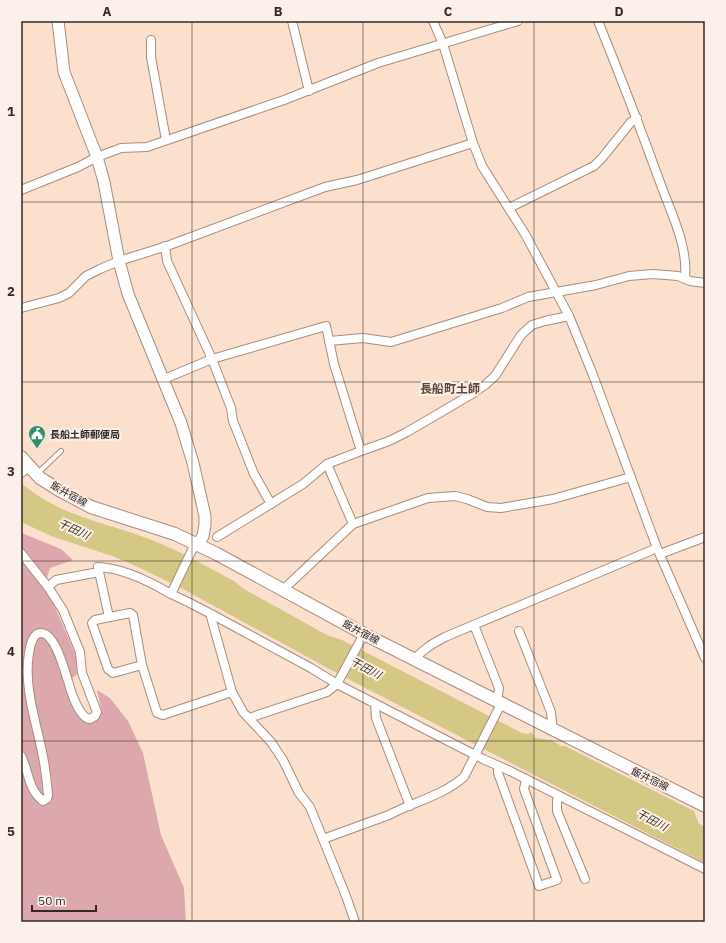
<svg xmlns="http://www.w3.org/2000/svg" width="726" height="943" font-family="'IBM Plex Sans','Noto Sans JP',sans-serif">
<style>
.green{fill:#dda8ad}
.water{fill:#d5c885}
.lines{fill:none;stroke-linecap:round;stroke-linejoin:round}
.lane-casing{stroke:#a78d7d;stroke-width:6}
.street-casing{stroke:#a78d7d;stroke-width:10}
.secondary-casing{stroke:#a78d7d;stroke-width:13}
.primary-casing{stroke:#a78d7d;stroke-width:14}
.lane{stroke:#fff;stroke-width:4}
.street{stroke:#fff;stroke-width:8}
.secondary{stroke:#fff;stroke-width:11}
.primary{stroke:#fff;stroke-width:12}
.grid{fill:none;stroke:#332922;stroke-width:1;stroke-opacity:0.55}
.labels{text-anchor:middle;dominant-baseline:central;stroke-width:4;stroke-linejoin:round;paint-order:stroke}
.poi-label{font-size:10px;font-weight:bold;fill:#332922;stroke:#fcf1ea;text-anchor:start}
.street-label{font-size:10px;fill:#332922;stroke:#fcf1ea}
.water-label{font-size:11px;font-style:italic;fill:#393315;stroke:#fcf1ea}
.quarter-label{font-size:12px;font-weight:bold;fill:#5f4839;stroke:#fcf1ea}
.neatline{fill:none;stroke:#332922;stroke-width:1.5}
.grid-label{font-size:13px;text-anchor:middle;font-weight:bold;fill:#332922}
</style>
<rect width="100%" height="100%" fill="#fce0ce"/>
<path class="green" d="M21 532 24 534 61 549 73 560 50 568 45 584 76 656 77 674 66 683 87 722 97 717 101 708 97 690 110 698 128 721 143 753 161 835 184 888 186 922H21Z"/>
<path class="water" d="M21 483C60 515 95 520 141 536 173 547 204 565 234 581L244 589 327 635 342 640 522 733 528 734 531 732 534 735 535 738 552 740 561 746H565L694 811 699 824 705 827V863L344 677 183 589 140 568 115 557 51 536 21 522Z"/>
<g class="lines">
<defs>
<path id="lane" d="M38 473 61 451"/>
<g id="street">
<path d="M292 21 309 91"/>
<path d="M433 21 443 44 473 143 482 166 525 234 569 316 593 375 657 548 705 658"/>
<path d="M598 21C620 75 641 130 661 185 672 215 688 246 685 278"/>
<path d="M151 40V57L166 140"/>
<path d="M21 190 78 167 97 157 121 148 147 147 284 100 378 63 518 21"/>
<path d="M509 208 594 166 602 158 631 122 637 118"/>
<path d="M165 246 167 261 212 359 231 408 233 421 254 474 271 504"/>
<path d="M21 308 59 298 69 293 86 276 100 269 119 261 167 246 325 187 357 180 473 143"/>
<path d="M329 341 363 338 391 342 502 308 528 297 596 285 629 276 653 274 678 276 690 281 705 283"/>
<path d="M164 379 212 359 326 326 334 364 361 451 327 464"/>
<path d="M361 451 389 441 407 432 472 394 485 385 495 376 521 335 532 325 545 321 569 316"/>
<path d="M21 473 29 467"/>
<path d="M353 524 428 498 455 496 467 499 487 507 501 508 553 499 631 477"/>
<path d="M217 537 303 484 327 464 353 524 288 585 284 591"/>
<path d="M198 544 192 550 171 594 188 602 213 615 311 668 337 684 483 759 510 771 705 869"/>
<path d="M21 553 48 587 63 610 80 652 82 673 97 712 95 716 90 719C82 718 77 706 74 699 68 687 58 631 40 633 32 634 30 647 29 653 23 689 38 727 44 762 46 773 47 784 48 795L47 799 43 801C28 790 29 771 21 756"/>
<path d="M660 554 705 537"/>
<path d="M48 587 56 580 99 572"/>
<path d="M213 615 211 617 213 624 232 692 243 712 271 742 283 760 299 793 310 807 346 896 355 922"/>
<path d="M109 617 98 567C123 568 149 581 171 594"/>
<path d="M474 625 499 688 498 695 495 701"/>
<path d="M519 631 551 712 552 723 549 729"/>
<path d="M414 660C423 649 432 644 445 637L657 548"/>
<path d="M142 665 113 673 108 669 92 623 95 620 130 613 133 615 142 665 157 713 163 715 232 692"/>
<path d="M375 704 376 718 410 806"/>
<path d="M249 718 327 692 337 684 364 634"/>
<path d="M498 766V773L539 886 557 880 524 789 526 779"/>
<path d="M559 796 557 800V811L585 879"/>
<path d="M323 839 389 815C413 802 442 796 464 777L501 704"/>
</g>
<path id="secondary" d="M58 21 64 72 97 157 104 182 119 261 128 294 181 423 193 463 205 516V525L203 536 198 544"/>
<path id="primary" d="M21 457 40 478 59 490 91 507 175 534 217 554 364 634 705 806"/>
</defs>
<use href="#lane" class="lane-casing"/>
<use href="#street" class="street-casing"/>
<use href="#secondary" class="secondary-casing"/>
<use href="#primary" class="primary-casing"/>
<use href="#lane" class="lane"/>
<use href="#street" class="street"/>
<use href="#secondary" class="secondary"/>
<use href="#primary" class="primary"/>
</g>
<path class="grid" d="M192 21V922M363 21V922M534 21V922M21 202H705M21 382H705M21 561H705M21 741H705"/>
<defs>
<symbol id="civic-pin" viewBox="-11 -11 22 30"><path d="M0 17L-7.5 6A9.5 9.5 0 1 1 7.5 6Z" fill="#2f906a" stroke="#fcf1ea"/><path d="M-.6-6.5H3V-4.5H.6V-3L4-1V1h2V6H-6V1h2V-1L-.6-3ZM-1.2 2.5V6h2.4V2.5Z" fill="#fff"/></symbol>
</defs>
<g fill-rule="evenodd">
<use href="#civic-pin" x="27" y="424" width="20" height="27"/>
</g>
<g class="labels">
<g class="poi-label">
<text x="50" y="434">長船土師郵便局</text>
</g>
<g class="street-label">
<text transform="translate(69 494) rotate(29)">飯井宿線</text>
<text transform="translate(361 632) rotate(28)">飯井宿線</text>
<text transform="translate(650 779) rotate(26)">飯井宿線</text>
</g>
<g class="water-label">
<text transform="translate(74 529) rotate(25)">干田川</text>
<text transform="translate(366 668) rotate(28)">干田川</text>
<text transform="translate(652 820) rotate(28)">干田川</text>
</g>
<g class="quarter-label">
<text x="450" y="388">長船町土師</text>
</g>
</g>
<rect width="726" height="943" fill="none" stroke="#fcf1ea" stroke-width="44"/>
<path d="M32 905v6h64v-6" fill="none" stroke="#332922" stroke-width="2"/>
<text x="38" y="905" font-size="12" fill="#332922" stroke="#fcf1ea" stroke-width="3" paint-order="stroke">50 m</text>
<rect x="22" y="22" width="682" height="899" class="neatline"/>
<g class="grid-label">
<text x="107" y="16">A</text>
<text x="278" y="16">B</text>
<text x="448" y="16">C</text>
<text x="619" y="16">D</text>
<text x="11" y="116">1</text>
<text x="11" y="296">2</text>
<text x="11" y="476">3</text>
<text x="11" y="656">4</text>
<text x="11" y="836">5</text>
</g>
</svg>
